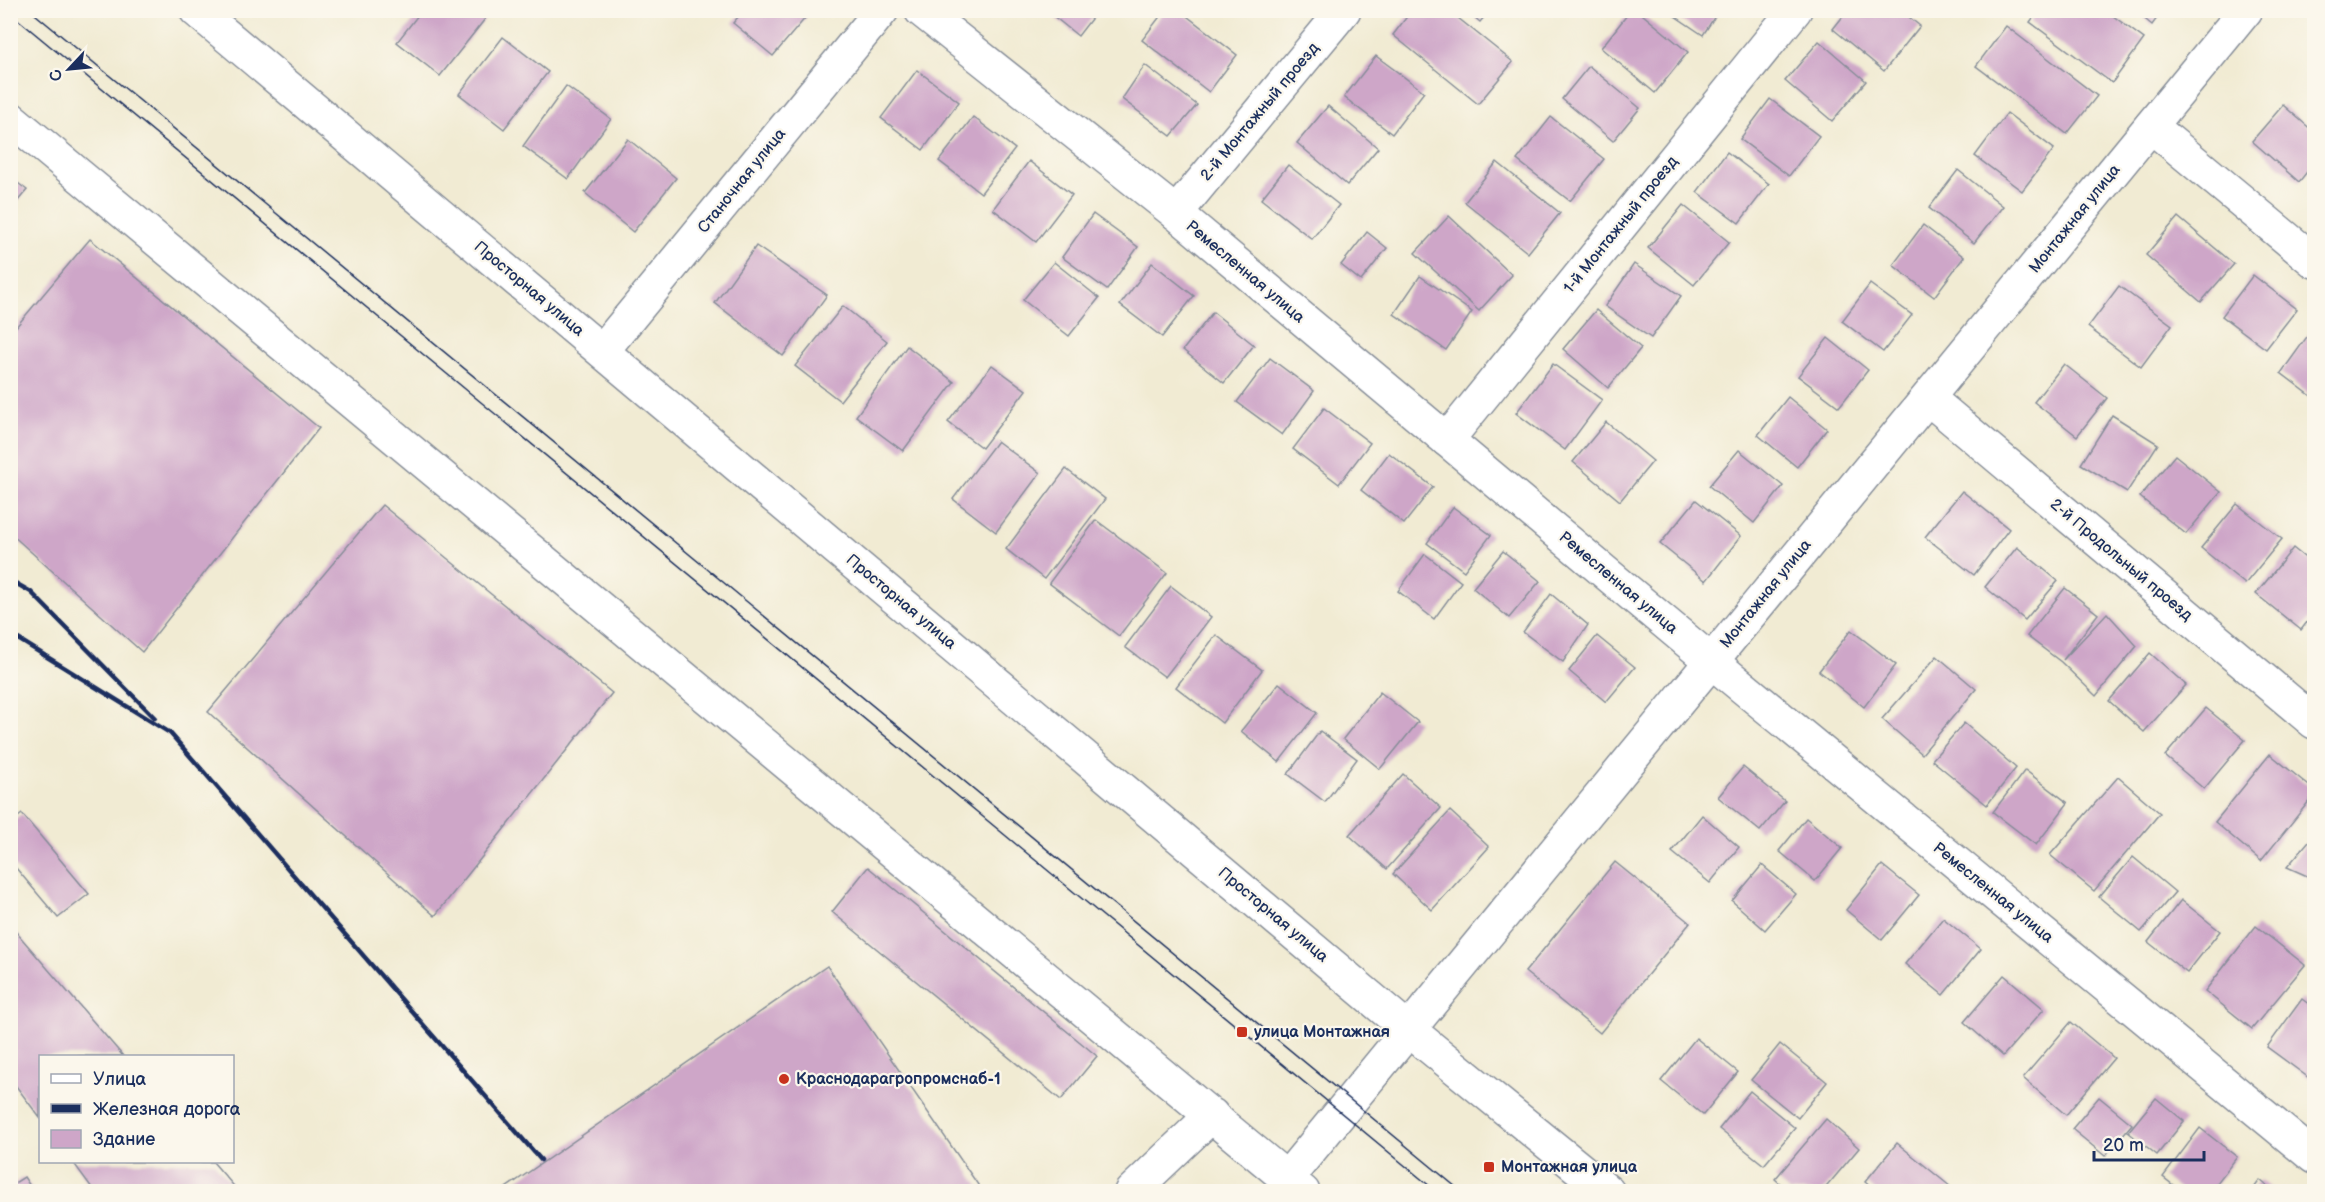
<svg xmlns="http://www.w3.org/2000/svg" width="2325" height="1202" font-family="'Balsamiq Sans',sans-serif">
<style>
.building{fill:#cea6c8}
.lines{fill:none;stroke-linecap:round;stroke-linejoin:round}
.minor-casing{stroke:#868d98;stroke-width:36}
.minor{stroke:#fff;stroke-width:33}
.tram{stroke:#1b2f5e;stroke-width:1.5}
.rail{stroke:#1b2f5e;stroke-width:4.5}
.poi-dot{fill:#c8321e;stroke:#fbf7ec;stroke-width:2}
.labels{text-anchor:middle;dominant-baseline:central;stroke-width:4.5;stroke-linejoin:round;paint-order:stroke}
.street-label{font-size:16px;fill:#1b2f5e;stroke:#fbf7ec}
.poi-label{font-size:16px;font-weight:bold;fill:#1b2f5e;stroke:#fbf7ec;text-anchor:start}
</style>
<rect width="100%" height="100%" fill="#fbf7ec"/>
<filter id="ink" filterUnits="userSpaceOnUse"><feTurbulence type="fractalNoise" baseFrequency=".0167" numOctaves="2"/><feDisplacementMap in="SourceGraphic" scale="12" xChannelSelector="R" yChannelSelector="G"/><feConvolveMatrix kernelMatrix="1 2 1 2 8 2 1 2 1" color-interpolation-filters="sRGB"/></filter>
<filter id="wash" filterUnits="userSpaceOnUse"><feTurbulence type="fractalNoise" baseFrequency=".008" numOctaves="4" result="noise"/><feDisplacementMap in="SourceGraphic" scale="24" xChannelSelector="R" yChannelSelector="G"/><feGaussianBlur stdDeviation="1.35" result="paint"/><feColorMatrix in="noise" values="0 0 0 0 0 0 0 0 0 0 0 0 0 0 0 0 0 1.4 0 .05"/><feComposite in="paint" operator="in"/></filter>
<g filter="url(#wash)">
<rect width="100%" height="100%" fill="#f1ebd3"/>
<g id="blocks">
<g class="building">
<path d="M422 10H474L485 19 440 76 397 42Z"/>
<path d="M744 10H812L773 56 733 23Z"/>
<path d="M1046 10H1098L1078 36Z"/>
<path d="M1165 10H1179L1237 55 1209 92 1142 40Z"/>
<path d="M1412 10H1448L1513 62 1478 104 1393 35Z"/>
<path d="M1466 10H1490L1480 22Z"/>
<path d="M1631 10H1637L1688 52 1655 93 1601 48Z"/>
<path d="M1666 10H1719L1703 35Z"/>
<path d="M1848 10H1900L1920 26 1884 71 1833 29Z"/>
<path d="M2039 10H2105L2144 39 2112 83 2030 22Z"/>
<path d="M2134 10H2163L2152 25Z"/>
<path d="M2006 26 2097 96 2067 134 1976 66Z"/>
<path d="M503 37 548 72 504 129 459 94Z"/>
<path d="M1819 41 1866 81 1832 121 1785 81Z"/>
<path d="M1376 56 1424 92 1392 134 1344 97Z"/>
<path d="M1145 65 1197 105 1171 136 1122 99Z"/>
<path d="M1589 66 1640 108 1613 141 1562 99Z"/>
<path d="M917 70 959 102 923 150 881 118Z"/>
<path d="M566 86 611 119 568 179 523 146Z"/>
<path d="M1770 99 1819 136 1789 176 1740 139Z"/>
<path d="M2283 105 2314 132V163L2299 182 2252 141Z"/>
<path d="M1328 106 1378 148 1347 185 1297 143Z"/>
<path d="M2007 113 2054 149 2022 191 1975 156Z"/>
<path d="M973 117 1015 149 981 193 939 161Z"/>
<path d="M1551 117 1604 159 1570 201 1517 160Z"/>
<path d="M628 139 676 178 633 232 585 193Z"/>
<path d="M1727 152 1769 184 1739 223 1697 192Z"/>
<path d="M1029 161 1072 195 1036 242 993 209Z"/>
<path d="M1497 162 1560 213 1528 253 1465 202Z"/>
<path d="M1288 165 1339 205 1312 239 1261 199Z"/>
<path d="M1958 170 2003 206 1974 243 1929 208Z"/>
<path d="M10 177 27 190 10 210Z"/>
<path d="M1683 205 1729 242 1694 285 1648 248Z"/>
<path d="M1093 214 1138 247 1107 290 1062 257Z"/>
<path d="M1449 216 1512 275 1479 311 1415 253Z"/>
<path d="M2178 217 2234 264 2201 302 2146 255Z"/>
<path d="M1923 225 1964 257 1934 297 1893 265Z"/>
<path d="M1367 232 1387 248 1361 281 1341 265Z"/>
<path d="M90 239 319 428 142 652 10 533V334Z"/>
<path d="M756 246 827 295 783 356 715 303Z"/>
<path d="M1054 262 1099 298 1069 336 1023 300Z"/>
<path d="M1152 263 1194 296 1162 337 1120 305Z"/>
<path d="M1634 264 1681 296 1651 338 1605 306Z"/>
<path d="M2253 275 2297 309 2266 349 2222 316Z"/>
<path d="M1420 276 1472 312 1446 350 1394 314Z"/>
<path d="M1870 284 1912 315 1883 352 1842 321Z"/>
<path d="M2119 286 2172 325 2141 367 2088 327Z"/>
<path d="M843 306 887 341 840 401 795 366Z"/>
<path d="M1596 310 1641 348 1608 388 1563 349Z"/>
<path d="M1213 312 1254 345 1224 383 1183 350Z"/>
<path d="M2314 327V398L2281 373Z"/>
<path d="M1828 338 1868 370 1839 407 1798 376Z"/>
<path d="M907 346 954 382 903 451 856 416Z"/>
<path d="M1270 358 1314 391 1282 435 1237 402Z"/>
<path d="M1553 364 1602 400 1565 450 1516 413Z"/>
<path d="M2064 364 2107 398 2077 436 2034 402Z"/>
<path d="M992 365 1026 390 982 448 948 422Z"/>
<path d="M1788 397 1827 429 1797 467 1758 435Z"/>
<path d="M1324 408 1370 443 1339 484 1293 449Z"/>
<path d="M2112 415 2158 444 2127 492 2081 464Z"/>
<path d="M1606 422 1653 461 1620 501 1573 462Z"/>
<path d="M997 441 1040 473 996 532 953 499Z"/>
<path d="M1739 450 1783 486 1754 523 1709 486Z"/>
<path d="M1389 453 1433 487 1404 524 1361 490Z"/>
<path d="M2175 455 2221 492 2186 534 2140 497Z"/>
<path d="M1066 469 1105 499 1044 579 1006 549Z"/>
<path d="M1962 491 2009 529 1974 575 1925 537Z"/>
<path d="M1696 500 1741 536 1706 581 1660 544Z"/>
<path d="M2237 504 2282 539 2245 584 2201 548Z"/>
<path d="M382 505 612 693 435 916 208 712Z"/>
<path d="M1453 507 1491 535 1464 571 1427 543Z"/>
<path d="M1096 520 1167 573 1119 636 1049 583Z"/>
<path d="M2017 547 2058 581 2025 620 1985 587Z"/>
<path d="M2293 548 2314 565V613L2301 630 2256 594Z"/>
<path d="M1503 551 1540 581 1509 618 1473 588Z"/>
<path d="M1425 554 1461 582 1434 619 1398 591Z"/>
<path d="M1171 586 1211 617 1165 677 1125 647Z"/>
<path d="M2065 588 2098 614 2063 660 2107 613 2137 646 2096 696 2061 662 2027 636Z"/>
<path d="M1551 594 1588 625 1563 662 1523 632Z"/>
<path d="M1851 630 1896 665 1864 707 1819 671Z"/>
<path d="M1216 635 1262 670 1222 723 1176 687Z"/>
<path d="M1597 636 1635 667 1606 702 1569 671Z"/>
<path d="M2150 653 2186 685 2144 732 2109 701Z"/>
<path d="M1937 656 1976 689 1922 754 1882 719Z"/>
<path d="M1279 683 1317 713 1279 762 1241 731Z"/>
<path d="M1380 692 1418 722 1380 769 1343 739Z"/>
<path d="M2206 708 2245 740 2204 789 2165 756Z"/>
<path d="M1964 723 2016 768 1987 805 1932 760Z"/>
<path d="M1320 731 1357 759 1325 802 1288 774Z"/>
<path d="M2270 754 2314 790V795L2261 861 2215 822Z"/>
<path d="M1743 767 1785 801 1760 831 1718 797Z"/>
<path d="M2025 770 2068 803 2036 845 1993 812Z"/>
<path d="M1403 774 1441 808 1387 869 1349 835Z"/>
<path d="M2118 777 2160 813 2094 891 2050 855Z"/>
<path d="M1450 811 1489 847 1432 910 1393 874Z"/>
<path d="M22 814 89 894 58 918 10 861V823Z"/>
<path d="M1702 815 1739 847 1710 883 1672 852Z"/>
<path d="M1806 818 1842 848 1815 881 1779 851Z"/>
<path d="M2314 835V879L2287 867Z"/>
<path d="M2133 857 2175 892 2141 932 2099 897Z"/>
<path d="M1615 862 1690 923 1600 1033 1525 972Z"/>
<path d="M1762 865 1796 894 1765 930 1732 901Z"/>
<path d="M1882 865 1919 895 1882 940 1846 910Z"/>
<path d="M868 867 1097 1056 1061 1100 832 912Z"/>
<path d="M2181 900 2220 931 2187 973 2148 942Z"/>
<path d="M1943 918 1981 949 1943 995 1905 964Z"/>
<path d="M10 925 123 1056H40V1118L10 1078Z"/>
<path d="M2256 926 2305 965 2252 1029 2205 991Z"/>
<path d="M827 966 983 1192H500Z"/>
<path d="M2004 975 2044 1009 2003 1056 1964 1022Z"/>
<path d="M2302 999 2314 1008V1071L2309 1078 2267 1047Z"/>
<path d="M2071 1022 2114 1058 2066 1115 2023 1078Z"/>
<path d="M1696 1038 1738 1072 1703 1115 1661 1081Z"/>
<path d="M1780 1044 1827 1082 1798 1118 1751 1080Z"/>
<path d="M1750 1091 1795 1128 1764 1165 1719 1129Z"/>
<path d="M2099 1097 2132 1124 2105 1156 2072 1129Z"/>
<path d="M2156 1098 2184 1121 2157 1155 2128 1132Z"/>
<path d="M1826 1119 1859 1148 1822 1192H1790L1775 1179Z"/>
<path d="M2200 1128 2237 1157 2210 1192H2182L2163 1177Z"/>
<path d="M1897 1143 1951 1187 1947 1192H1877L1865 1182Z"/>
<path d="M73 1162H213L239 1192H95Z"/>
<path d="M24 1177 34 1192H10V1186Z"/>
<path d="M2260 1180 2274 1192H2251Z"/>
</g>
</g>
</g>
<g filter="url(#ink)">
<use href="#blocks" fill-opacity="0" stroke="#868d98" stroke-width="1.5"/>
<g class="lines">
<defs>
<g id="minor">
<path d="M196 10 1409 1030 1608 1192"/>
<path d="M921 10 1176 213 1711 661 2314 1157"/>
<path d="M10 118 1303 1192"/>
<path d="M2151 126 2314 261"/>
<path d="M1176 213 1344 10"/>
<path d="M602 351 882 10"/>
<path d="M1928 398 2314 722"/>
<path d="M1447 440 1795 10"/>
<path d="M1287 1178 2246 10"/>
<path d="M1131 1192 1212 1115"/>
</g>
</defs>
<use href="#minor" class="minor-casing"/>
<use href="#minor" class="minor"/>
<g class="tram">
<path d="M30 10 1462 1192"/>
<path d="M10 13 1437 1192"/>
</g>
<g class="rail">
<path d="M10 580 31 592 155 718"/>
<path d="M10 634 170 733 541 1160"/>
</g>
</g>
</g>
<g class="poi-dot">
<rect x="1236" y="1026" width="12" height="12" rx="3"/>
<circle cx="784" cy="1079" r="6"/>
<rect x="1483" y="1161" width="12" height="12" rx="3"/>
</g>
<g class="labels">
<g class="street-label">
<text transform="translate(1260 112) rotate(-50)">2-й Монтажный проезд</text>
<text transform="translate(742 181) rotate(-51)">Станочная улица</text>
<text transform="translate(2075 219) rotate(-51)">Монтажная улица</text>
<text transform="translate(1621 225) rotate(-51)">1-й Монтажный проезд</text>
<text transform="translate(1245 272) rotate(40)">Ремесленная улица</text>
<text transform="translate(529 289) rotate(40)">Просторная улица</text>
<text transform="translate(2121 560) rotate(40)">2-й Продольный проезд</text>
<text transform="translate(1618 583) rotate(40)">Ремесленная улица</text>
<text transform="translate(1766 594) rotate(-51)">Монтажная улица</text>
<text transform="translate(901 602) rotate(40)">Просторная улица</text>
<text transform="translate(1993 893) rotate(39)">Ремесленная улица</text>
<text transform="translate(1273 915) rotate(40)">Просторная улица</text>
</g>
<g class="poi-label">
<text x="1254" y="1032">улица Монтажная</text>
<text x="796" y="1079">Краснодарагропромснаб-1</text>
<text x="1501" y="1167">Монтажная улица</text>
</g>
</g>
<rect width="2325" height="1202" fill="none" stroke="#fbf7ec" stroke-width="36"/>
<rect x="39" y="1055" width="195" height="108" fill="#fbf7ec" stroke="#a1a7b3" stroke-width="1.5"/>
<rect x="51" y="1074" width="30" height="9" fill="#ffffff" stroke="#a1a7b3" stroke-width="1.5"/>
<text x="93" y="1085" font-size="18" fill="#1b2f5e">Улица</text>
<rect x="51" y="1104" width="30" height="9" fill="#1b2f5e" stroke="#a1a7b3" stroke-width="1.5"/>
<text x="93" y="1115" font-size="18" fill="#1b2f5e">Железная дорога</text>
<rect x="51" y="1130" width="30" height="18" fill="#cea6c8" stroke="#a1a7b3" stroke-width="1.5"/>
<text x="93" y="1145" font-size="18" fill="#1b2f5e">Здание</text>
<g transform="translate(69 69) rotate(244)" stroke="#fbf7ec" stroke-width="4.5" paint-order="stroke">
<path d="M0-4.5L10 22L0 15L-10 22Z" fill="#1b2f5e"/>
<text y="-9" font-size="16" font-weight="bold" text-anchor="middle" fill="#1b2f5e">С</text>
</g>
<path d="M2094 1151v9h110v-9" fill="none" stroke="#1b2f5e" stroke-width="3"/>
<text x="2103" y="1151" font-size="18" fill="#1b2f5e" stroke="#fbf7ec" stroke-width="4.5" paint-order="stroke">20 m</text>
</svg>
